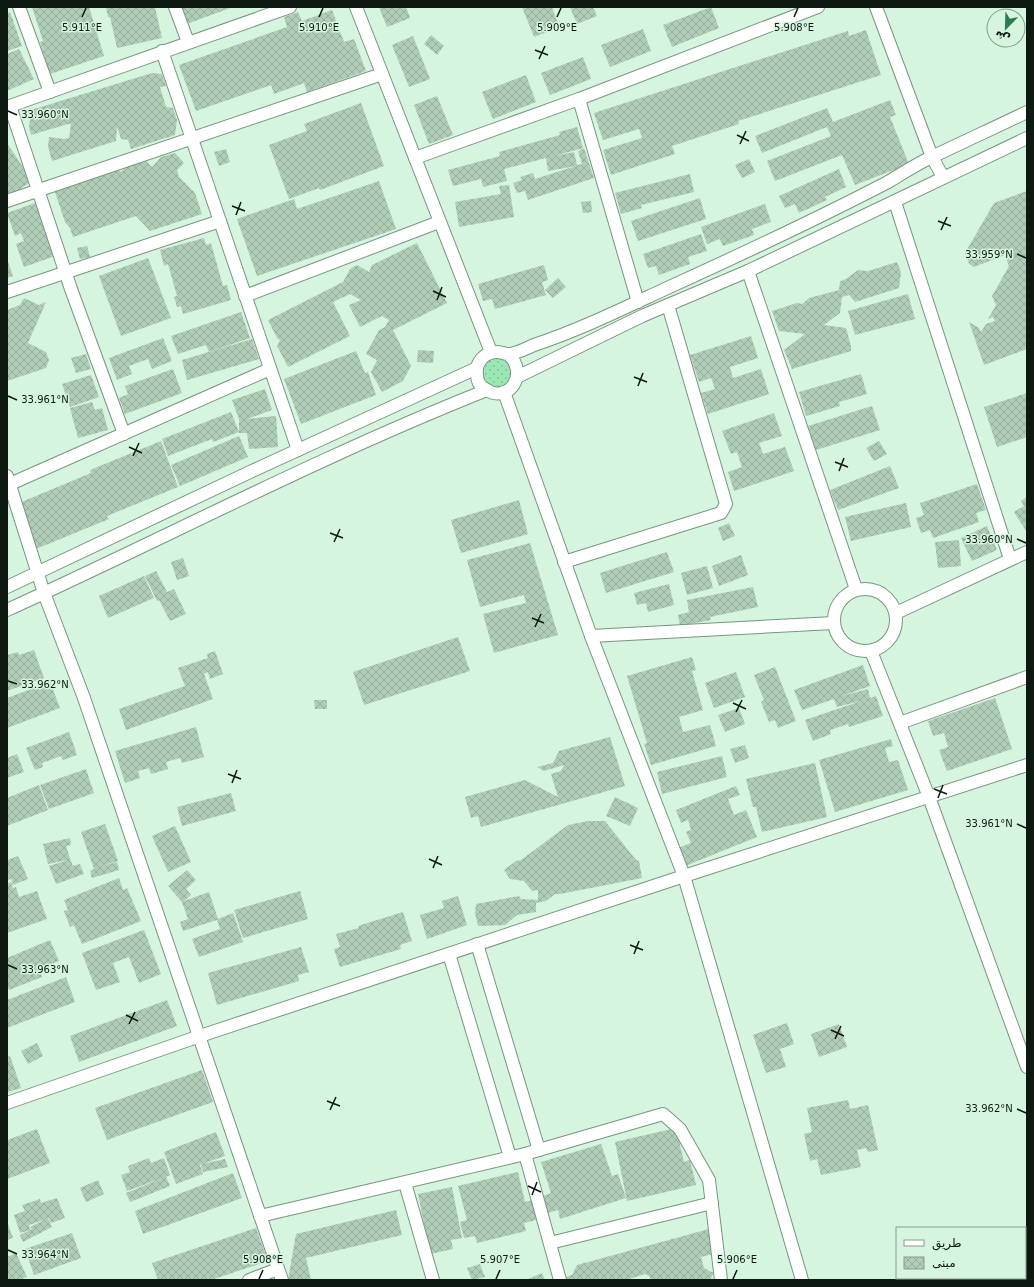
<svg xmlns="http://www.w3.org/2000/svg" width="1034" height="1287" font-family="'DejaVu Sans',Vazirmatn,sans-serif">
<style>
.grass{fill:url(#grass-dots)}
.building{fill:url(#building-cross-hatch)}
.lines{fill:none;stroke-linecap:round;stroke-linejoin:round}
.street-casing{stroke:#789581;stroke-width:14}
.street{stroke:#fff;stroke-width:12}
.ticks{fill:none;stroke:#0d1810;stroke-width:1.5}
.ticks-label{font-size:10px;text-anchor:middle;fill:#0d1810;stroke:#d6f5df;stroke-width:3;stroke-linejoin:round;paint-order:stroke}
</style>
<defs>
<pattern id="grass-dots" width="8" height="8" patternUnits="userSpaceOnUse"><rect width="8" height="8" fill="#9be7b4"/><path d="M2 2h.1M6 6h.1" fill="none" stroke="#84c59a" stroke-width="1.8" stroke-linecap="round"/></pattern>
<pattern id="building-cross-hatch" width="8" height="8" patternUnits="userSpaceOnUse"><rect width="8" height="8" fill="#afcdb7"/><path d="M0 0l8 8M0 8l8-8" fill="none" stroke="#95af9c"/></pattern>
</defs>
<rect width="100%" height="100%" fill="#d6f5df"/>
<circle class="grass" cx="497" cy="372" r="16"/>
<g class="building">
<path d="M32 7H89L104 56 50 74 40 42 43 41Z"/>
<path d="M106 7H155L162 38 117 48 110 17H108Z"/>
<path d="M177 7H233L184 25Z"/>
<path d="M379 7H406L410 18 387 27Z"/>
<path d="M522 7H552L559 27 534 37Z"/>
<path d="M570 7H593L597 16 577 24Z"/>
<path d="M711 7 719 28 672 47 663 25Z"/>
<path d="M332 10 344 42 354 39 366 71 307 92 304 83 274 94 271 85 196 111 179 65 287 27 284 17 298 12 302 21Z"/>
<path d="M10 12 22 46 7 51V13Z"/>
<path d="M643 29 651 51 610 67 601 45Z"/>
<path d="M866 30 881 75 738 121 739 124 672 146 675 154 611 175 603 150 642 138 639 129 603 140 594 113 848 31 849 36Z"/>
<path d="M431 35 444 46 437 55 424 44Z"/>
<path d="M413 36 430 79 409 87 392 45Z"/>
<path d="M19 49 34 79 7 91V54Z"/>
<path d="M583 57 591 79 550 95 541 73Z"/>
<path d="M152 73 162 74 166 86 160 87 166 107 173 108 177 120 175 135 131 149 128 140 121 139 117 127 116 141 52 161 48 147 49 137 65 139 69 138 71 124H68L31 135 29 127 31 110Z"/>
<path d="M526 75 536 102 493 119 482 92Z"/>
<path d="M437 96 453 135 429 144 414 105Z"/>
<path d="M890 100 896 115 890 117 909 164 855 185 842 155 775 181 767 161 831 136 827 127 762 153 755 136 827 108 833 122Z"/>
<path d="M361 103 384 166 320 190 319 188 289 199 269 145 307 131 304 124Z"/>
<path d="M577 127 583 148 554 156 574 152 577 165 582 164 578 151 584 148 594 178 528 200 525 191 517 193 513 183 522 180 520 177 533 173 535 179 576 166 548 171 546 158 504 169 507 181 483 187 481 179 453 186 448 170 500 156 499 152 560 135 559 132Z"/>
<path d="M7 143 32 181 7 198Z"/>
<path d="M226 149 230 162 219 166 214 152Z"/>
<path d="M175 153 184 163 177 170 179 177 195 193 202 214 150 231 136 216 73 237 70 228 65 222 55 192 64 182 115 165 121 172 126 167 146 161 152 167 161 157Z"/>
<path d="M749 159 755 172 742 178 735 165Z"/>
<path d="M839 169 846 187 825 197 827 200 799 213 795 204 785 208 779 196Z"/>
<path d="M690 174 694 192 641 205 642 208 621 214 615 193Z"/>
<path d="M379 181 396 229 257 276 237 219 294 199 297 209Z"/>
<path d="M509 185 514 217 459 227 455 202 501 194 499 186Z"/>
<path d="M1027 191V349L984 365 969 322 979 328 981 332 986 324 995 321 993 317 988 319 996 305 992 296 1009 266 1005 255 974 267 969 264 965 253 994 203Z"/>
<path d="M700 198 706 219 638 241 631 221Z"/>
<path d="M591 201 592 212 583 213 581 202Z"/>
<path d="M35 203 55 256 24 267 16 244 24 241 21 233 15 236 7 213Z"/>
<path d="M765 204 771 222 752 229 754 235 723 246 720 239 707 244 701 227Z"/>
<path d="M701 234 707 251 688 257 690 264 659 275 656 266 648 268 643 254Z"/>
<path d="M204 238 206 245 211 243 223 286 227 285 231 300 183 314 181 306 177 307 174 297 177 296 168 264 164 266 160 250Z"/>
<path d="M417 243 447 303 393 330 411 366 403 381 382 392 371 372 377 360 366 354 379 330 385 327 389 320 382 316 360 327 349 305 361 300 350 294 333 302 350 336 288 367 277 346 280 340 277 338 268 320 343 282 350 269 357 265 369 272 372 265Z"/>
<path d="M87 246 90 257 80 259 77 248Z"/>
<path d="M148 258 171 318 121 336 99 276Z"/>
<path d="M7 259 13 276 7 278Z"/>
<path d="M897 262 901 272 899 288 855 302 849 295 842 297 840 313 824 325 846 328 851 346V351L792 369 784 350 805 334 779 331 772 311 797 303 802 304 809 298 839 290 840 281 846 279 858 270 868 271Z"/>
<path d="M544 265 548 280 542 282 546 295 495 309 492 299 483 301 478 284Z"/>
<path d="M558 278 566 287 553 298 545 290Z"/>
<path d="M908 294 915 319 855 335 848 311Z"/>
<path d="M24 298 39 305 46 302 28 343 46 352 49 360 46 368 7 381V310L20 305Z"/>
<path d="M241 312 250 338 209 352 206 345 178 354 171 336Z"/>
<path d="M751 336 758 358 730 367 733 378 761 369 769 394 708 414 701 393 715 389 711 378 699 382 690 355Z"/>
<path d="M163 338 172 361 152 369 148 359 129 366 132 374 117 380 109 358Z"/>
<path d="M252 339 259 359 187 380 182 360Z"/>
<path d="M418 350 434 351 433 363 417 362Z"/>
<path d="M356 351 365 373 368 372 376 395 301 424 284 379Z"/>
<path d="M86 354 91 369 76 373 71 358Z"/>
<path d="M173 369 182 393 125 414 119 398 128 394 125 386Z"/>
<path d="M861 374 867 394 839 402 840 406 806 416 799 392Z"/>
<path d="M91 375 99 397 70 407 62 384Z"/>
<path d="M265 389 272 410 247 419 276 416 278 447 249 449 247 433H239V432L213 442 212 439 168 456 162 439 231 412 239 432V419L232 400Z"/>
<path d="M1027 393V437L997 447 984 407Z"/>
<path d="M92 402 95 410 102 408 108 430 78 438 70 408Z"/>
<path d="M872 406 880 430 816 450 808 426Z"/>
<path d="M774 413 782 436 759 443 763 454 785 447 794 471 734 491 728 472 742 467 737 452 731 454 722 431Z"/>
<path d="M239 436 248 457 180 486 171 465Z"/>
<path d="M161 441 178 487 107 516 109 519 36 549 19 503 91 473 90 470Z"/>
<path d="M879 441 887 454 874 461 866 448Z"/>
<path d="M890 466 899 488 838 510 830 490Z"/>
<path d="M977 484 986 510 976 513 979 522 933 538 930 530 921 533 916 518 924 515 920 503Z"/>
<path d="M1027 497V531H1026L1014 512 1024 506 1021 501Z"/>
<path d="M519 500 528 534 461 553 451 520Z"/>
<path d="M906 503 911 527 851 541 845 517Z"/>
<path d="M729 523 735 536 723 541 718 528Z"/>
<path d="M987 526 997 550 972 561 961 538Z"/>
<path d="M959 540 961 566 938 568 935 542Z"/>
<path d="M530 543 558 635 494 653 483 614 526 603 524 595 480 607 467 560Z"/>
<path d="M667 552 674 572 606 593 600 573Z"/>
<path d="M741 555 748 575 719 586 712 566Z"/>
<path d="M183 558 189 576 177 580 171 562Z"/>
<path d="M707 566 713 588 687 595 681 573Z"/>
<path d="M156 571 167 592 174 589 186 614 170 621 159 600 157 601 145 576Z"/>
<path d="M144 576 154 598 108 618 99 596Z"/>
<path d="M669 584 674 605 648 612 646 603 637 605 634 593Z"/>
<path d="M753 587 758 607 710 617 711 620 680 626 678 615 689 612 687 600Z"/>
<path d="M458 637 470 671 364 705 353 672Z"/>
<path d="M34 650 44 678 7 691V655L18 652 19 655Z"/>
<path d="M215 651 223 674 210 679 208 672 204 674 213 699 126 730 119 709 185 686 178 668 208 658 207 654Z"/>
<path d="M692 657 696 670 692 671 703 710 679 717 683 732 710 725 716 746 651 765 644 744 647 743 627 676Z"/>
<path d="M863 665 870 686 842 696 868 689 870 698 876 696 883 716 849 727 848 724 830 730 831 734 813 741 805 720 861 701 837 707 834 699 802 710 794 690Z"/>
<path d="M775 667 796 721 778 728 775 720 769 722 761 702 764 700 754 675Z"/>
<path d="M736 672 745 697 714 708 705 683Z"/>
<path d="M50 682 60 708 7 728V698Z"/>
<path d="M995 698 1012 749 947 771 939 750 948 747 944 733 933 736 928 721Z"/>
<path d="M314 700H327V709H315Z"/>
<path d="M739 708 745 724 725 732 718 715Z"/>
<path d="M196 727 204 757 182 763 180 758 166 762 168 769 151 774 149 768 138 771 140 778 125 783 115 751Z"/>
<path d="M69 732 77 755 63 760 61 756 42 763 43 767 35 770 26 748Z"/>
<path d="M610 737 625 786 481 827 478 816 471 818 465 797 525 780 558 797 551 774 561 771 564 765 544 771 537 767 553 763 559 751Z"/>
<path d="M891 739 893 746 885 748 889 762 898 760 908 790 835 812 819 760Z"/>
<path d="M745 745 749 758 735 763 730 749Z"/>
<path d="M17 754 24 772 7 778V758Z"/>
<path d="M722 756 727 777 662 794 657 772Z"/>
<path d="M815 763 827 817 762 832 756 807H753L746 779Z"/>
<path d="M86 769 94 793 49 809 40 785Z"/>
<path d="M39 785 48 810 7 826V798Z"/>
<path d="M736 786 740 795 728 799 734 815 746 810 757 837 685 866 678 848 691 843 686 832 691 830 688 820 681 823 676 810Z"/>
<path d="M231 793 236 811 182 826 177 807Z"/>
<path d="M615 797 638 808 630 826 606 816Z"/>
<path d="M588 821H605L636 860 639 861 642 878 560 894H555L546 901 536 903V912L517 915 505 925 478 926 475 913 476 904 519 896 521 899 538 900V890L532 891 524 881 510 879 504 870 516 861 521 860 568 825Z"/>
<path d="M105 824 118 861 98 867 117 862 119 870 92 878 90 871 94 869 81 832Z"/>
<path d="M175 826 191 862 168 872 152 836Z"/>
<path d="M70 838 71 845 66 846 70 859 73 866 80 864 84 874 56 884 49 866 68 860 48 864 43 844Z"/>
<path d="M18 856 28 879 13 885 11 879 7 880V860Z"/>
<path d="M187 870 196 880 186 889 191 895 184 901 209 892 218 919 233 913 243 942 199 957 192 939 220 929 217 920 183 931 180 922 188 919 182 902 168 886Z"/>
<path d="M119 878 123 890 127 888 141 921 82 944 74 925 70 927 64 911 68 910 64 900Z"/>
<path d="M11 882 13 888 16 887 19 897 37 891 47 919 7 933V884Z"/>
<path d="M300 891 308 919 243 938 234 910Z"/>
<path d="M458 896 467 925 427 939 420 915 444 908 442 901Z"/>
<path d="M403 912 412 941 400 945 401 949 340 967 334 949 340 947 336 934 359 928 358 926Z"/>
<path d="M144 930 161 974 139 983 129 957 113 963 120 982 96 990 82 953Z"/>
<path d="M50 940 59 961 39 969 42 977 9 990 7 985V958Z"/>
<path d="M301 947 309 972 298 975 299 981 217 1005 208 973Z"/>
<path d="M66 977 75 1002 7 1028V1000Z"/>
<path d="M167 1000 177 1026 79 1062 70 1036Z"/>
<path d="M787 1023 794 1044 780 1049 786 1067 766 1073 753 1035Z"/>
<path d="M839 1024 847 1047 819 1057 811 1034Z"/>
<path d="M37 1043 43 1056 28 1064 21 1051Z"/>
<path d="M10 1056 21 1088 7 1092V1057Z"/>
<path d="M202 1070 213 1102 107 1140 95 1108Z"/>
<path d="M848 1100 850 1109 868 1105 878 1150 868 1152 866 1148 857 1150 861 1167 821 1175 817 1159 810 1161 804 1134 812 1132 807 1108Z"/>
<path d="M676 1128 684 1162 690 1160 696 1185 627 1201 615 1142Z"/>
<path d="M37 1129 50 1163 7 1179V1140Z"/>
<path d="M216 1132 225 1156 202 1164 225 1159 228 1167 203 1172 201 1164 200 1165 203 1174 176 1184 164 1152Z"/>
<path d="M601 1144 612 1176 618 1174 626 1198 560 1219 558 1210 548 1213 543 1196 551 1193 541 1162Z"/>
<path d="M149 1158 151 1163 164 1158 170 1175 166 1177 170 1186 130 1202 126 1193 163 1178 127 1191 121 1175 130 1172 128 1166Z"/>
<path d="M518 1172 525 1202 532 1200 536 1220 524 1223 526 1231 477 1243 475 1236 464 1238 460 1222 467 1220 458 1186Z"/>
<path d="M233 1173 242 1198 143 1234 135 1211Z"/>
<path d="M98 1180 104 1194 86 1202 80 1188Z"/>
<path d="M452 1187 462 1238 451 1240 453 1249 430 1254 418 1194Z"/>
<path d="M57 1198 65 1218 51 1223 49 1218 29 1225 30 1230 20 1233 14 1215 25 1211 22 1205 40 1199 41 1203Z"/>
<path d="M396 1210 402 1235 306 1258 311 1280H288L296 1234Z"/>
<path d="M48 1218 52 1227 23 1242 20 1235 32 1229 30 1227Z"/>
<path d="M7 1221 13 1238 7 1240Z"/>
<path d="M256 1228 268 1261 211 1280H158L152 1263Z"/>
<path d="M709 1229 717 1253 701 1257 704 1268 714 1273 710 1280H651L649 1276 645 1274 626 1280H563L562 1278 572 1275 577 1265Z"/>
<path d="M72 1233 81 1258 34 1275 25 1249Z"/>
<path d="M16 1253 27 1277 19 1280H7V1257Z"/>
<path d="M480 1264 485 1277 472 1280 467 1268Z"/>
<path d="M542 1273 545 1280H526Z"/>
</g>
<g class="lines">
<defs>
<g id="street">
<path d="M19 7 50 92"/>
<path d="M175 7 188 42"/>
<path d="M356 7 491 352"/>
<path d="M876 7 932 157 943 177"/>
<path d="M162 51 298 450"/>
<path d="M579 99 638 302"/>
<path d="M10 106 71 289 124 434"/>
<path d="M7 107 290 7"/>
<path d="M415 158 579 99 818 7"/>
<path d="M7 201 382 74"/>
<path d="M895 202 1010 559"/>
<path d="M748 271 856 589"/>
<path d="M7 292 220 221"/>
<path d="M245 296 439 222"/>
<path d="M508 354C530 374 508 405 485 389 480 386 477 381 477 375 475 362 485 352 497 352 501 352 504 354 508 354 516 354 527 348 534 345 579 330 622 309 665 289 740 255 815 220 888 182 903 173 918 163 934 156 965 141 996 127 1027 112"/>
<path d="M517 377 642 316 748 271 1027 138"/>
<path d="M504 392 591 636 684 876 802 1280"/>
<path d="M7 476 44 593 84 698 282 1280"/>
<path d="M10 484 270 369"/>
<path d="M564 562 721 513 726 504 668 305"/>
<path d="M7 587 250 472 477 368"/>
<circle cx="865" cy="620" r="31"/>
<path d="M7 610C167 537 323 455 487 390"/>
<path d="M896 613 1027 552"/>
<path d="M591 636 834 623"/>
<path d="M871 651 929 797 1027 1067"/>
<path d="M900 723 1027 677"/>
<path d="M477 944 539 1150"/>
<path d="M449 954 510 1157"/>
<path d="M7 1103 200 1036 684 876 1027 765"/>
<path d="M525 1154 560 1280"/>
<path d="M405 1183 433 1280"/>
<path d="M260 1216 525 1154 663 1114 680 1129 709 1180 721 1280"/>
<path d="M550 1243 712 1203"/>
<path d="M249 1280 278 1269"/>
</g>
</defs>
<use href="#street" class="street-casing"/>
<use href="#street" class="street"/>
</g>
<path class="ticks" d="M82 17 86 8M319 17 323 8M557 17 561 8M794 17 798 8M535 50 548 55M539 59 545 46M8 111 17 115M737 135 749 141M740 144 746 131M232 206 245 211M236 215 241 202M938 221 951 226M941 230 947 217M1017 254 1026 258M433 291 446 297M437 300 442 287M634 377 647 382M638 386 643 373M8 396 17 400M129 447 142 453M133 456 139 443M835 462 848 467M839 471 844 458M330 533 343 538M1017 539 1026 543M334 542 340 529M532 618 544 623M535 627 541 614M8 681 17 684M733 703 746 709M736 712 742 700M228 774 241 779M232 783 237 770M934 789 947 794M938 798 943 785M1017 824 1026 828M429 859 442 865M433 868 438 856M630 945 643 950M634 954 639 941M8 965 17 969M126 1015 138 1021M129 1024 135 1012M831 1030 844 1036M835 1039 841 1026M327 1101 340 1106M1017 1109 1026 1113M330 1110 336 1097M528 1186 541 1192M532 1195 537 1182M8 1250 17 1254M259 1279 263 1270M496 1279 500 1270M733 1279 737 1270"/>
<g class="ticks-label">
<text x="557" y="31">5.909°E</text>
<text x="794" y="31">5.908°E</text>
<text x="82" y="31">5.911°E</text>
<text x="319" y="31">5.910°E</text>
<text x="45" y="118">33.960°N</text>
<text x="989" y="258">33.959°N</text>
<text x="45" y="403">33.961°N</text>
<text x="989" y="543">33.960°N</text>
<text x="45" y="688">33.962°N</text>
<text x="989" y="827">33.961°N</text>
<text x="45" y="973">33.963°N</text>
<text x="989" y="1112">33.962°N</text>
<text x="45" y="1258">33.964°N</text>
<text x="263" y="1263">5.908°E</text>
<text x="500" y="1263">5.907°E</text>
<text x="737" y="1263">5.906°E</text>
</g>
<rect width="1034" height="1287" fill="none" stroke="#0d1810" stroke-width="16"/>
<rect x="896" y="1227" width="130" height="52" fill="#d6f5df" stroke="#869d8c"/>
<rect x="904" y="1240" width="20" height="6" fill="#ffffff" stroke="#869d8c"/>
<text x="932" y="1247" font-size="12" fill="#0d1810">طريق</text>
<rect x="904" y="1257" width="20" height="12" fill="url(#building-cross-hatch)" stroke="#869d8c"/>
<text x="932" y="1267" font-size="12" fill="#0d1810">مبنى</text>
<g transform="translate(1006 28) rotate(203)"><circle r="19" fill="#d6f5df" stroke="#869d8c"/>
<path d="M0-3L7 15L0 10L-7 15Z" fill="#2b7c4d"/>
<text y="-6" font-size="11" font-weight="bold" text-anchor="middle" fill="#0d1810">ش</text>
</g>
</svg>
